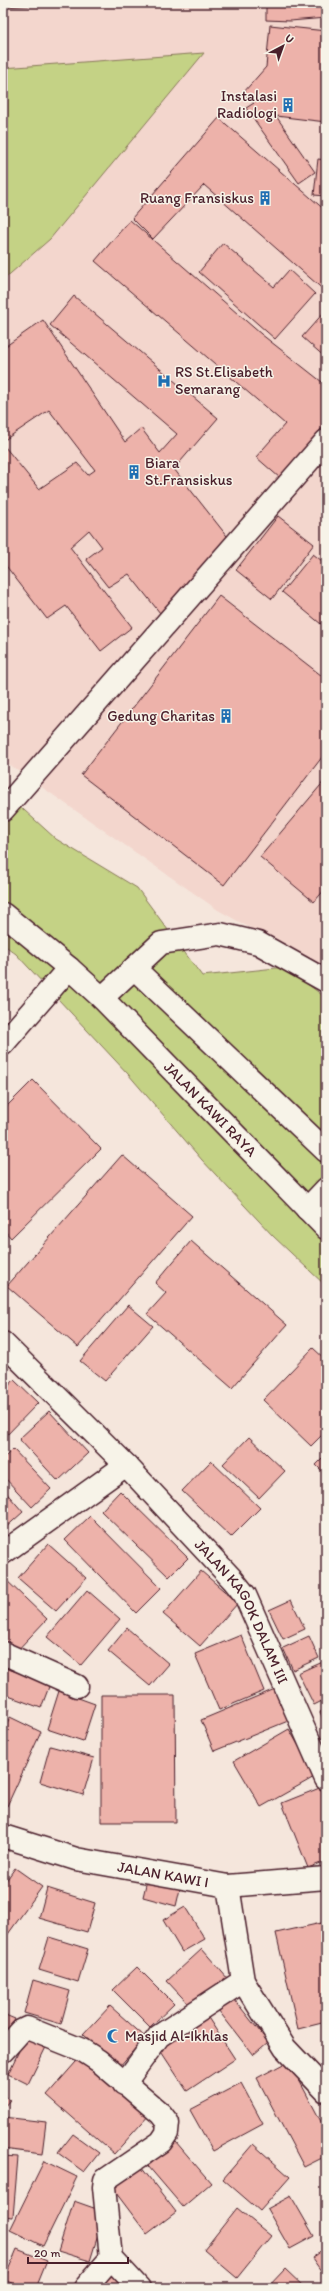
<svg xmlns="http://www.w3.org/2000/svg" width="329" height="2291" font-family="Itim,sans-serif">
<style>
.built{fill:#f3d6cd}
.green{fill:#c4d285;stroke:#877858}
.building{fill:#edb2aa;stroke:#4a1f2b}
.lines{fill:none;stroke-linecap:round;stroke-linejoin:round}
.minor-casing{stroke:#4a1f2b;stroke-width:25}
.major-casing{stroke:#4a1f2b;stroke-width:25}
.minor{stroke:#f7f3e8;stroke-width:22}
.major{stroke:#f7f3e8;stroke-width:22}
.labels{text-anchor:middle;dominant-baseline:central;stroke-width:3;stroke-linejoin:round;paint-order:stroke}
.poi-label{font-size:15px;fill:#4a1f2b;stroke:#f7f3e8;text-anchor:end}
.street-label{font-size:15px;fill:#4a1f2b;stroke:#f7f3e8}
</style>
<rect width="100%" height="100%" fill="#f5e6dc"/>
<filter id="ink" filterUnits="userSpaceOnUse"><feTurbulence type="fractalNoise" baseFrequency=".025" numOctaves="2"/><feDisplacementMap in="SourceGraphic" scale="8" xChannelSelector="R" yChannelSelector="G"/><feConvolveMatrix kernelMatrix="1 2 1 2 8 2 1 2 1" color-interpolation-filters="sRGB"/></filter>
<g filter="url(#ink)">
<path class="built" d="M3 3H326V970L218 910 3 760Z"/>
<g class="green">
<path d="M204 53 50 239 3 280V68Z"/>
<path d="M3 791 56 839 137 888 202 976 285 967 326 998V1286L273 1236 202 1160 128 1074 16 954 3 944Z"/>
</g>
<g class="building">
<path d="M3 3H76L3 7Z"/>
<path d="M266 3H326V18L290 21 266 20Z"/>
<path d="M270 25 326 31V122L276 116 315 172 299 183 246 108 254 103 243 93 266 67Z"/>
<path d="M219 118 326 211V292L204 185 153 239 132 218Z"/>
<path d="M318 159 326 160V196L314 195Z"/>
<path d="M130 220 261 334 322 382 326 378V423L280 478 256 457 285 424 95 261Z"/>
<path d="M223 243 274 287 289 270 315 294 275 339 199 272Z"/>
<path d="M74 296 218 418 174 469 234 545 160 613 129 574 108 587 86 559 102 547 89 530 70 547 132 627 101 651 66 606 47 619 3 562V448L5 447 39 489 77 463 88 475 95 470 49 410 3 441V348L43 320 125 442 141 428 160 453 177 434 50 325Z"/>
<path d="M326 310V358L302 337Z"/>
<path d="M278 516 314 544 272 599 236 570Z"/>
<path d="M313 554 326 564V618L321 624 282 592Z"/>
<path d="M219 596 326 679V752L224 885 81 775Z"/>
<path d="M326 779V807L322 812 326 816V888L314 902 260 857Z"/>
<path d="M33 1080 101 1149 11 1238 3 1229V1110Z"/>
<path d="M122 1155 192 1216 78 1347 7 1286Z"/>
<path d="M191 1241 287 1325 232 1388 147 1314 166 1293 155 1283Z"/>
<path d="M128 1305 153 1326 105 1381 80 1361Z"/>
<path d="M313 1348 326 1360V1431L311 1446 263 1400Z"/>
<path d="M14 1380 38 1403 3 1439V1392Z"/>
<path d="M49 1411 88 1453 58 1481 19 1439Z"/>
<path d="M249 1437 285 1471 259 1498 223 1464Z"/>
<path d="M13 1449 51 1489 32 1507 3 1476V1459Z"/>
<path d="M326 1455V1475L316 1465Z"/>
<path d="M211 1461 260 1508 231 1537 182 1491Z"/>
<path d="M3 1489 23 1512 3 1530Z"/>
<path d="M120 1491 188 1558 169 1577 101 1511Z"/>
<path d="M90 1516 161 1588 136 1613 65 1540Z"/>
<path d="M48 1544 86 1578 56 1611 18 1578Z"/>
<path d="M201 1571 238 1603 200 1646 163 1614Z"/>
<path d="M3 1577 47 1619 12 1656 3 1647Z"/>
<path d="M87 1590 120 1619 81 1665 47 1637Z"/>
<path d="M291 1600 305 1629 283 1639 269 1610Z"/>
<path d="M127 1628 169 1664 150 1686 108 1651Z"/>
<path d="M241 1635 264 1691 219 1710 195 1654Z"/>
<path d="M309 1636 319 1658 293 1670 283 1648Z"/>
<path d="M325 1661 326 1699 314 1705 298 1673Z"/>
<path d="M3 1667 50 1684 41 1708 3 1694Z"/>
<path d="M275 1689 288 1721 214 1751 201 1720Z"/>
<path d="M59 1691 95 1704 83 1741 47 1729Z"/>
<path d="M101 1695H175L176 1822H101Z"/>
<path d="M3 1705 9 1708 3 1722Z"/>
<path d="M326 1709V1726L320 1712Z"/>
<path d="M10 1717 41 1732 7 1806 3 1804V1731Z"/>
<path d="M289 1729 316 1776 261 1807 234 1761Z"/>
<path d="M50 1746 94 1758 83 1795 40 1782Z"/>
<path d="M322 1787 326 1797V1861L308 1868 282 1803Z"/>
<path d="M15 1868 42 1887 3 1941V1885Z"/>
<path d="M147 1880 180 1889 176 1906 143 1897Z"/>
<path d="M47 1888 95 1903 87 1932 39 1918Z"/>
<path d="M185 1907 205 1939 182 1952 163 1920Z"/>
<path d="M326 1922V2022L298 2029 276 1933Z"/>
<path d="M49 1937 88 1949 78 1982 39 1970Z"/>
<path d="M202 1949 228 1979 194 2010 167 1981Z"/>
<path d="M137 1967 174 2004 150 2027 113 1990Z"/>
<path d="M33 1980 70 1991 61 2024 24 2013Z"/>
<path d="M230 1994 268 2042 253 2055 215 2006Z"/>
<path d="M110 2006 145 2037 119 2067 83 2035Z"/>
<path d="M205 2013 235 2059 187 2091 156 2044Z"/>
<path d="M3 2014 15 2019 3 2044Z"/>
<path d="M27 2034 47 2045 28 2084 8 2074Z"/>
<path d="M83 2054 150 2114 114 2154 47 2095Z"/>
<path d="M289 2061 326 2131V2156L304 2167 257 2078Z"/>
<path d="M241 2083 263 2124 213 2151 190 2110Z"/>
<path d="M3 2095 10 2100 3 2108Z"/>
<path d="M3 2117 46 2122 42 2154 3 2149Z"/>
<path d="M73 2134 99 2153 84 2172 58 2153Z"/>
<path d="M176 2142 211 2183 183 2207 148 2166Z"/>
<path d="M253 2144 290 2177 260 2211 223 2179Z"/>
<path d="M3 2156 18 2157 13 2217 3 2216Z"/>
<path d="M44 2161 77 2177 43 2246 10 2230Z"/>
<path d="M141 2167 176 2212 147 2234 113 2189Z"/>
<path d="M291 2196 314 2236 290 2249 267 2209Z"/>
<path d="M74 2201 105 2212 90 2261 58 2251Z"/>
<path d="M237 2208 271 2236 237 2278 204 2250Z"/>
<path d="M326 2248V2278L312 2258Z"/>
<path d="M17 2249 47 2261 36 2288H24L4 2280Z"/>
<path d="M119 2269 136 2288H98Z"/>
<path d="M285 2269 305 2288H267Z"/>
</g>
<g class="lines">
<defs>
<g id="minor">
<path d="M3 810 326 441"/>
<path d="M134 968 326 1151"/>
<path d="M102 998 161 943 220 934 258 943 326 981"/>
<path d="M3 1044 69 968"/>
<path d="M307 1209 326 1189"/>
<path id="s1" d="M3 1343 126 1465 233 1580 245 1595 326 1779"/>
<path d="M3 1553 126 1465"/>
<path d="M3 1653 77 1686"/>
<path id="s2" d="M3 1836 76 1859 228 1886 326 1878"/>
<path d="M228 1886 243 1981 285 2048 326 2091"/>
<path d="M3 2051 21 2031 27 2028 82 2050 99 2061 161 2114 168 2123 167 2133 161 2142 105 2180 104 2187 111 2258 139 2288"/>
<path d="M124 2084 159 2036 243 1981"/>
<path d="M85 2288 111 2258"/>
</g>
<g id="major">
<path id="s3" d="M3 914 69 968 102 998 326 1228"/>
</g>
</defs>
<use href="#minor" class="minor-casing"/>
<use href="#major" class="major-casing"/>
<use href="#minor" class="minor"/>
<use href="#major" class="major"/>
</g>
</g>
<defs>
<symbol id="building-bare" viewBox="-9 -9 18 18"><path d="M-4-6H4V6H1V3H-1V6H-4ZM-2.5-4.3h1.7v1.8h-1.7ZM.8-4.3h1.7v1.8H.8ZM-2.5-1h1.7V.8h-1.7ZM.8-1h1.7V.8H.8Z" fill="#1f6fb2" stroke="#f7f3e8" stroke-width="2.5" paint-order="stroke"/></symbol>
<symbol id="hospital-bare" viewBox="-9 -9 18 18"><path d="M-5-5h3v3.5h4V-5h3V5h-3V1.5h-4V5h-3Z" fill="#1f6fb2" stroke="#f7f3e8" stroke-width="2.5" paint-order="stroke"/></symbol>
<symbol id="mosque-bare" viewBox="-9 -9 18 18"><path d="M3.5-4.9A6 6 0 1 0 3.5 4.9A5 5 0 1 1 3.5-4.9Z" fill="#1f6fb2" stroke="#f7f3e8" stroke-width="2.5" paint-order="stroke"/></symbol>
</defs>
<g fill-rule="evenodd">
<use href="#building-bare" x="278" y="95" width="20" height="20"/>
<use href="#building-bare" x="255" y="188" width="20" height="20"/>
<use href="#hospital-bare" x="154" y="371" width="20" height="20"/>
<use href="#building-bare" x="124" y="462" width="20" height="20"/>
<use href="#building-bare" x="216" y="706" width="20" height="20"/>
<use href="#mosque-bare" x="104" y="2026" width="20" height="20"/>
</g>
<g class="labels">
<g class="poi-label">
<text x="277" y="96">Instalasi<tspan x="277" dy="17">Radiologi</tspan></text>
<text x="254" y="198">Ruang Fransiskus</text>
<text x="175" y="372" text-anchor="start">RS St.Elisabeth<tspan x="175" dy="17">Semarang</tspan></text>
<text x="145" y="463" text-anchor="start">Biara<tspan x="145" dy="17">St.Fransiskus</tspan></text>
<text x="215" y="716">Gedung Charitas</text>
<text x="125" y="2036" text-anchor="start">Masjid Al-Ikhlas</text>
</g>
<g class="street-label">
<text stroke="none"><textPath href="#s3" startOffset="285">JALAN KAWI RAYA</textPath></text>
<text stroke="none"><textPath href="#s1" startOffset="362">JALAN KAGOK DALAM III</textPath></text>
<text stroke="none"><textPath href="#s2" startOffset="165">JALAN KAWI I</textPath></text>
</g>
</g>
<rect width="329" height="2291" fill="none" stroke="#f7f3e8" stroke-width="16"/>
<rect x="8" y="8" width="313" height="2275" fill="none" stroke="#4a1f2b" stroke-width="1.5" filter="url(#ink)"/>
<g transform="translate(283 46) rotate(41)" stroke="#f7f3e8" stroke-width="3" paint-order="stroke">
<path d="M0-3L7 15L0 10L-7 15Z" fill="#4a1f2b"/>
<text y="-6" font-size="11" font-weight="bold" text-anchor="middle" fill="#4a1f2b">U</text>
</g>
<path d="M28 2257v6h100v-6" fill="none" stroke="#4a1f2b" stroke-width="2"/>
<text x="34" y="2257" font-size="12" fill="#4a1f2b" stroke="#f7f3e8" stroke-width="3" paint-order="stroke">20 m</text>
</svg>
